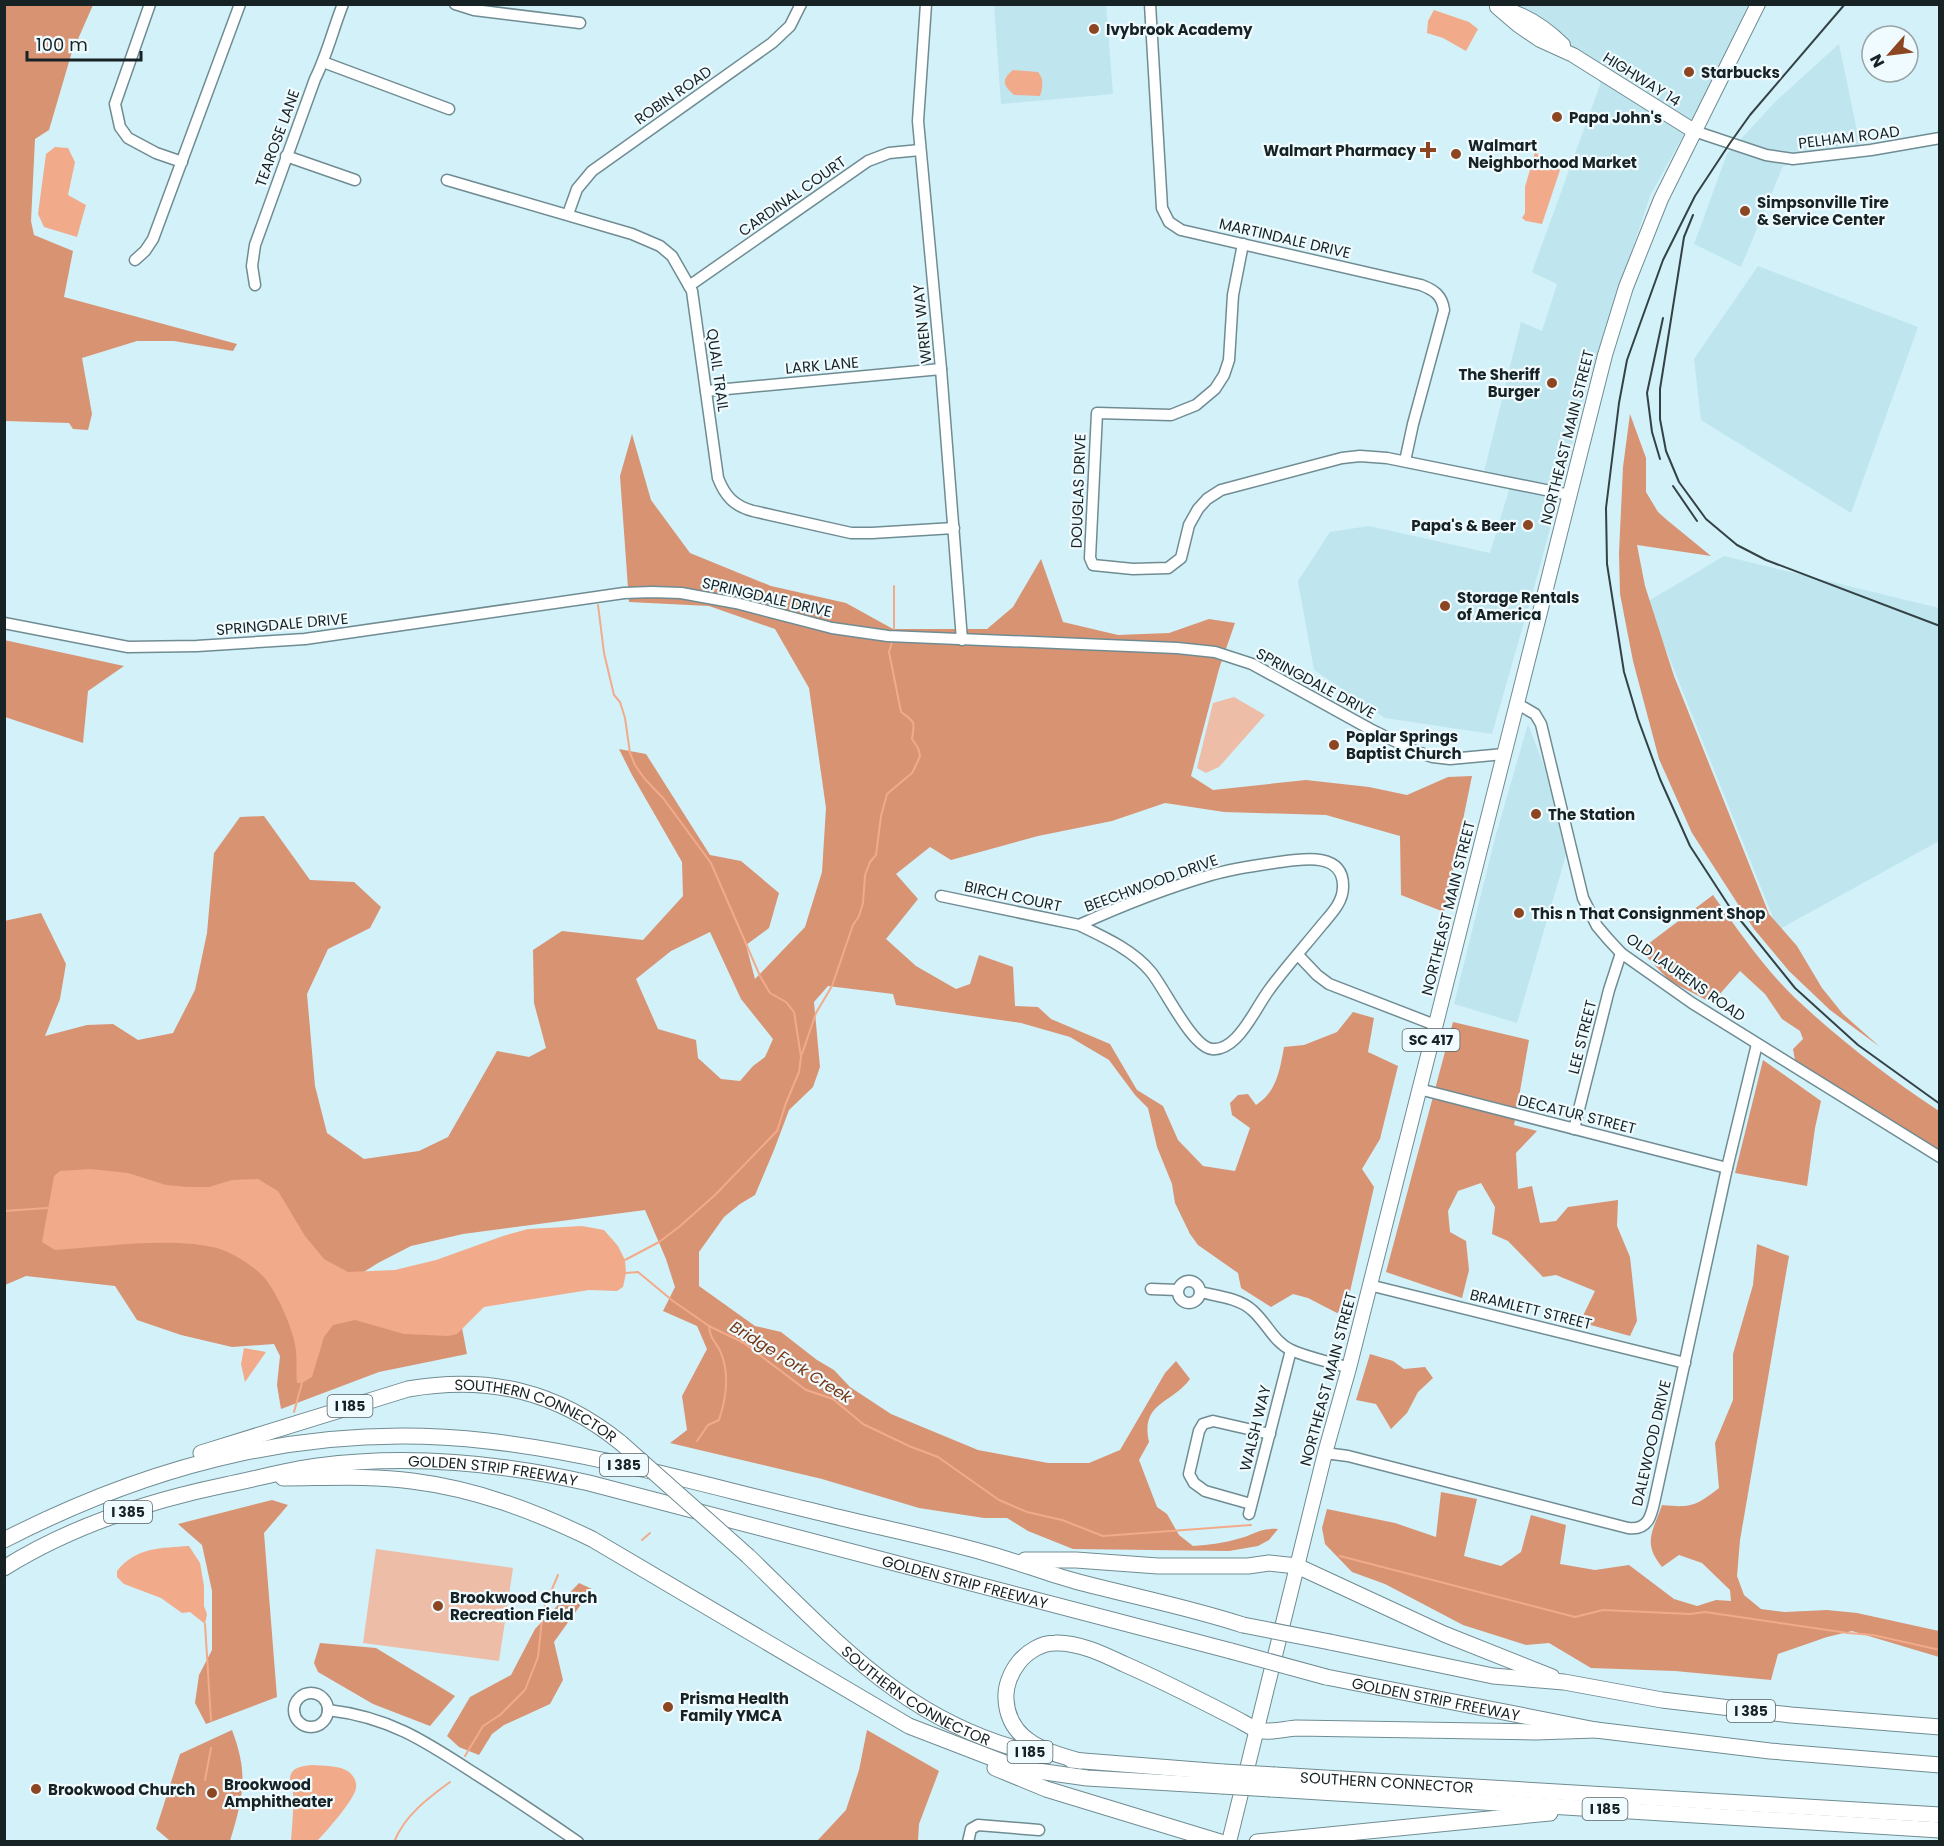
<svg xmlns="http://www.w3.org/2000/svg" width="1944" height="1846" font-family="Poppins,sans-serif">
<style>
.built{fill:#bfe5ef}
.green{fill:#eebda7}
.forest{fill:#d89373;fill-rule:evenodd}
.water{fill:#f2ab8a}
.lines{fill:none;stroke-linecap:round;stroke-linejoin:round}
.stream{stroke:#f2ab8a;stroke-width:2}
.minor-casing{stroke:#708c93;stroke-width:13}
.major-casing{stroke:#708c93;stroke-width:16}
.highway-casing{stroke:#708c93;stroke-width:17}
.minor{stroke:#fff;stroke-width:10}
.major{stroke:#fff;stroke-width:14}
.highway{stroke:#fff;stroke-width:15}
.rail{stroke:#344246;stroke-width:2}
.highway-bridge-casing{stroke:#708c93;stroke-width:17;stroke-linecap:butt}
.highway-bridge{stroke:#fff;stroke-width:15}
.poi-dot{fill:#8c4621;stroke:#effbfe;stroke-width:2}
.labels{text-anchor:middle;dominant-baseline:central;stroke-width:4.5;stroke-linejoin:round;paint-order:stroke}
.shield{fill:#effbfe;stroke:#586366;stroke-width:1.5}
.shield-label{font-size:14px;font-weight:bold;fill:#172225}
.poi-label{font-size:15px;font-weight:bold;fill:#172225;stroke:#effbfe;text-anchor:start}
.street-label{font-size:15px;fill:#172225;stroke:#effbfe}
.water-label{font-size:16px;font-style:italic;fill:#753614;stroke:#effbfe}
</style>
<rect width="100%" height="100%" fill="#d3f1f9"/>
<g class="built">
<path d="M994 5H1106L1113 94 1001 104Z"/>
<path d="M1506 5H1748L1718 72 1650 196 1589 380 1539 570 1492 734 1385 718 1314 670 1298 581 1330 532 1369 526 1490 553 1512 480 1484 472 1521 322 1542 331 1557 284 1532 272 1600 85 1599 64Z"/>
<path d="M1839 44 1861 150 1783 166 1741 267 1694 244 1727 154 1776 101Z"/>
<path d="M1758 266 1918 327 1851 513 1701 420 1694 359Z"/>
<path d="M1724 556 1939 608V841L1778 930 1647 602Z"/>
<path d="M1528 724 1544 766 1566 855 1517 1023 1454 1004 1495 838Z"/>
</g>
<g class="green">
<path d="M1234 697 1265 715 1219 767 1206 773 1197 768 1213 703Z"/>
<path d="M376 1549 513 1568 499 1661 363 1643Z"/>
</g>
<g class="forest">
<path d="M5 4 93 5 71 55 49 130 35 139 31 221 34 235 73 251 64 297 237 344 233 351 174 341H137L82 358 92 414 88 430 73 429 69 423 5 421Z"/>
<path d="M1630 414 1646 458V492L1658 512 1667 520 1711 556 1637 545 1645 586 1674 676 1769 914 1797 946 1822 988 1843 1014 1880 1047 1830 1010 1789 971 1754 929 1692 833 1659 759 1633 661 1620 594 1619 553 1623 467Z"/>
<path d="M632 434 651 500 690 553 771 586 846 603 893 629H987L1013 607 1041 559 1063 622 1118 635 1169 633 1209 619 1235 623 1219 669 1191 776 1213 790 1306 780 1369 787 1407 795 1448 777 1472 776 1444 912 1401 895 1400 836 1326 815 1224 812 1165 803 1112 821 1038 836 951 860 930 847 896 874 918 899 886 939 916 966 956 989 970 984 979 955 1013 967 1015 1006 1038 1007 1051 1019 1110 1044 1137 1090 1163 1106 1178 1140 1203 1166 1235 1171 1250 1128 1232 1115 1230 1103 1238 1095 1248 1094 1256 1105C1277 1092 1280 1069 1284 1047L1304 1045 1337 1032 1353 1012 1374 1018 1368 1052 1398 1066 1380 1139 1362 1169 1374 1187 1346 1309 1337 1313 1308 1298 1293 1294 1271 1307 1241 1288 1238 1273 1198 1245 1190 1234 1175 1203 1172 1184 1157 1147 1148 1108 1135 1095 1109 1060 1070 1037 1021 1023 896 1005 893 994 828 986 814 1002 820 1067 813 1087 789 1110 774 1150 755 1195 740 1204 724 1217 699 1252V1286L755 1326 781 1332 817 1360 834 1370 850 1387 891 1414 978 1450 1048 1463H1089L1120 1450 1165 1373 1176 1361 1190 1379C1172 1404 1140 1402 1149 1442L1139 1460 1157 1507 1167 1514 1179 1535 1193 1546C1209 1545 1225 1543 1241 1538 1258 1533 1259 1528 1278 1529L1269 1540 1258 1546 1229 1551 1073 1549 1028 1531 1007 1518H984L919 1508 822 1479 670 1443 687 1430 682 1396 707 1349 697 1326 663 1311 675 1287 666 1259 645 1210 463 1234 411 1246 378 1263 359 1275 459 1312 467 1354 379 1372 281 1409 277 1385 280 1356 274 1344 232 1347 181 1335 137 1320 115 1286 26 1276 5 1285 4 921 41 913 66 964 60 999 45 1036 87 1025 113 1024 138 1040 173 1033 195 990 207 933 214 853 240 817 264 816 310 880 354 882 381 907 370 928 328 949 307 994 315 1086 327 1133 364 1159 419 1151 448 1137 497 1051 529 1057 546 1048 534 1003 533 950 562 931 643 940 683 896 682 862 632 775 619 749 646 754 710 855 741 861 779 893 769 928 746 945 755 979 805 927 822 872 826 808 809 688 775 629 709 606 629 602 620 476ZM710 932 741 999 773 1039 765 1057 753 1066 740 1081 721 1079 698 1058 696 1040 658 1029 636 979 671 951Z"/>
<path d="M4 640 124 666 88 691 83 743 5 717Z"/>
<path d="M1713 895C1738 930 1764 968 1795 998 1840 1040 1889 1078 1939 1111V1150L1795 1060 1793 1049 1803 1039 1800 1031 1782 1019 1765 994 1740 971 1712 1003 1670 981 1640 950Z"/>
<path d="M1453 1022 1529 1040 1514 1125 1537 1131 1516 1153 1518 1189 1532 1186 1540 1223 1556 1221 1568 1207 1618 1200 1617 1226 1630 1257 1637 1321 1630 1336 1580 1322 1595 1291 1556 1275 1543 1277 1508 1241 1492 1234 1495 1207 1481 1183 1458 1191 1448 1211 1450 1232 1466 1241 1469 1270 1462 1298 1386 1272Z"/>
<path d="M1763 1060 1821 1101 1815 1128 1807 1186 1735 1173Z"/>
<path d="M1757 1244 1789 1256 1740 1540 1737 1576 1744 1595 1761 1609 1785 1612 1827 1610 1857 1613 1939 1631V1657L1852 1631 1827 1637 1778 1654 1771 1680 1675 1671 1591 1668 1549 1643 1526 1645 1463 1625 1385 1584 1352 1572 1325 1544 1322 1528 1327 1509 1395 1523 1436 1537 1441 1492 1477 1499 1464 1556 1501 1566 1521 1552 1531 1515 1566 1525 1560 1564 1595 1570 1629 1565 1674 1599 1697 1606 1716 1600 1731 1601 1730 1590 1702 1563 1679 1555 1662 1567C1642 1543 1653 1531 1662 1505 1691 1508 1696 1506 1719 1488L1715 1443 1733 1400V1354L1753 1285Z"/>
<path d="M1370 1354 1393 1361 1404 1369 1425 1367 1433 1378 1418 1392 1407 1413 1391 1429 1376 1404 1356 1400Z"/>
<path d="M272 1500 288 1505 264 1533 277 1697 206 1724 195 1703 199 1675 212 1650V1591L202 1545 178 1524Z"/>
<path d="M579 1583 592 1589 554 1642 563 1680 550 1704 504 1725 492 1734 479 1755 459 1747 447 1736 470 1697 511 1675 535 1629Z"/>
<path d="M320 1643 376 1648 455 1696 430 1726 373 1704 318 1672 314 1663Z"/>
<path d="M232 1730C249 1775 243 1797 230 1841L169 1840 156 1829 180 1754Z"/>
<path d="M867 1730 939 1771 919 1824 918 1841H817L846 1810 859 1770Z"/>
</g>
<g class="water">
<path d="M1434 10 1469 22 1478 29 1466 51 1443 38 1427 33 1428 21Z"/>
<path d="M1013 70 1038 72C1044 79 1043 87 1040 96L1014 95C1003 85 1001 80 1013 70Z"/>
<path d="M55 147 68 148 75 162 68 195 86 205 77 237 44 227 38 214 46 154Z"/>
<path d="M1535 152 1560 170 1542 224 1526 221 1522 218 1525 213V187Z"/>
<path d="M91 1169 128 1173 166 1185 188 1187H209L232 1180 258 1179 278 1191 305 1236 324 1259 348 1272 395 1270 436 1260 503 1236 528 1229 582 1226 604 1230 618 1246 625 1260 626 1273 623 1287 617 1291 589 1290 484 1307 457 1334 448 1336 404 1334 355 1320 333 1325 324 1337 312 1377 302 1383H297C296 1373 297 1362 296 1351 294 1330 277 1292 263 1276 253 1266 233 1253 220 1249 172 1236 104 1247 55 1250L42 1242 54 1176 60 1171Z"/>
<path d="M244 1348 266 1352 245 1382 241 1364Z"/>
<path d="M189 1546 200 1563 204 1586V1606L207 1614 205 1624 190 1612 182 1613 161 1598 124 1584 117 1577V1571C136 1547 161 1548 189 1546Z"/>
<path d="M312 1765C322 1766 340 1765 349 1772 354 1776 357 1782 356 1788 355 1799 325 1833 317 1841H291C292 1825 294 1809 293 1793 292 1787 288 1780 291 1774 295 1766 304 1766 312 1765Z"/>
</g>
<g class="lines">
<g class="stream">
<path d="M894 586V630"/>
<path d="M598 605 604 653 614 695 620 702 625 718 630 753 635 765 644 778 663 798 711 863 760 976 770 993 786 1002 794 1012 801 1057 799 1072 786 1103 777 1131 715 1195 679 1227 659 1242 625 1260"/>
<path d="M802 1054 816 1013 832 986 853 925 859 916 863 903 865 875 870 862 876 855 881 816 887 794 912 773 917 763 920 756 918 748 912 739C915 721 915 722 901 712L889 652 892 642"/>
<path d="M4 1211 47 1208"/>
<path d="M626 1273 638 1272 673 1301 709 1326 744 1343 806 1390 833 1399 863 1424 909 1446 938 1457 999 1500 1027 1512 1062 1520 1103 1536 1251 1525"/>
<path d="M294 1412 302 1383"/>
<path d="M697 1441 708 1425 719 1420C726 1399 730 1375 721 1353 716 1341 710 1340 709 1326"/>
<path d="M642 1540 650 1533"/>
<path d="M1340 1556 1575 1617 1603 1610 1690 1614 1705 1612 1848 1633 1873 1635 1940 1650"/>
<path d="M205 1624 211 1720"/>
<path d="M465 1756 483 1726 500 1715 525 1690 538 1657 543 1610 558 1575"/>
<path d="M205 1780 211 1748"/>
<path d="M394 1842C405 1815 428 1798 450 1782"/>
</g>
<defs>
<g id="minor">
<path d="M150 4 115 104 120 127 128 138 156 153 182 162"/>
<path d="M455 4 474 10 580 23"/>
<path d="M926 4 918 121 941 369 962 640"/>
<path d="M1150 4 1162 208 1169 222 1181 230 1421 285C1434 290 1442 295 1444 310L1413 424 1405 461"/>
<path d="M323 62 449 109"/>
<path d="M1694 131 1766 155 1793 159 1871 150 1940 138"/>
<path d="M286 156 355 180"/>
<path d="M447 180 632 234 660 246 672 256 692 291 718 478C725 496 734 506 753 511L851 533H872L954 528"/>
<path d="M568 214 577 189 592 171 772 43 790 26 801 4"/>
<path d="M1243 244 1233 295 1229 360 1224 375 1215 389 1196 405 1171 415 1097 413 1090 558 1093 565 1133 569 1168 568 1181 558 1189 525 1198 509 1207 499 1221 490 1342 458 1360 456 1387 458 1570 495"/>
<path d="M135 260 145 251 153 239 240 4"/>
<path d="M255 285 252 266 255 245 315 79C327 55 333 29 343 4"/>
<path d="M689 286 868 161 889 153 920 150"/>
<path d="M706 391 941 369"/>
<path d="M4 623 128 647 197 646 305 639 624 593 652 592 681 593 736 603 832 628 888 636 1177 648 1215 652 1252 664 1370 729 1417 752 1433 757 1450 759 1504 754"/>
<path d="M1516 703 1535 714 1541 724 1583 898 1597 926 1608 939 1621 953 1692 1003 1940 1157"/>
<path d="M941 896 1079 925C1104 937 1133 950 1151 972 1165 989 1192 1047 1212 1049 1221 1050 1229 1045 1236 1038 1249 1025 1258 1005 1269 990 1285 968 1304 947 1321 926 1330 915 1343 903 1343 887 1344 849 1296 860 1273 863 1252 866 1231 869 1211 875 1166 888 1121 906 1079 925"/>
<path d="M1298 955 1317 975 1329 984 1435 1025"/>
<path d="M1419 1089 1727 1168"/>
<path d="M1574 1129 1609 990 1621 953"/>
<circle cx="1189" cy="1292" r="11"/>
<path d="M1369 1285 1685 1363"/>
<path d="M1151 1289 1178 1290"/>
<path d="M1200 1292C1217 1296 1239 1298 1252 1310 1267 1323 1273 1341 1291 1350 1309 1358 1331 1362 1349 1368"/>
<path d="M1325 1453 1348 1456 1628 1528C1651 1531 1652 1511 1656 1494L1727 1168 1757 1044"/>
<path d="M1251 1504 1205 1491 1194 1483 1189 1474 1199 1431 1203 1424 1213 1421 1270 1434"/>
<path d="M1249 1514 1291 1350"/>
<circle cx="311" cy="1710" r="17"/>
<path d="M328 1710C389 1717 425 1741 474 1773 509 1795 543 1818 578 1842"/>
<path d="M968 1842 971 1829 978 1825 1039 1830"/>
</g>
<g id="major">
<path d="M1497 7 1518 25 1540 40 1573 55 1694 131"/>
<path d="M1501 8C1524 14 1546 28 1563 45"/>
<path d="M1229 1842 1325 1453 1349 1368 1605 355 1626 287 1661 199 1758 4"/>
</g>
<g id="highway">
<path id="s1" d="M201 1453 408 1389C489 1375 557 1391 621 1443"/>
<path d="M283 1478C326 1478 369 1475 412 1481 476 1489 534 1511 592 1539L909 1726 1005 1763 1038 1771 1087 1778 1222 1786"/>
<path d="M4 1540C156 1462 316 1421 488 1441 601 1454 711 1487 821 1513 877 1527 934 1538 989 1554 1018 1562 1046 1573 1075 1581 1131 1596 1188 1607 1243 1625"/>
<path id="s2" d="M748 1556C840 1645 910 1726 1041 1755"/>
<path d="M1025 1560H1076L1158 1566H1248L1269 1563 1297 1566 1444 1634 1552 1677"/>
<path id="s3" d="M4 1568C71 1526 148 1501 225 1485 256 1479 286 1470 318 1466 408 1454 501 1463 589 1483L1231 1651"/>
<path d="M1330 1642 1493 1676 1564 1682 1662 1700 1791 1715 1940 1727"/>
<path id="s4" d="M1326 1677 1596 1730 1770 1751 1940 1765"/>
<path d="M1071 1760 1223 1772"/>
<path d="M1080 1761C1046 1752 1008 1741 1006 1699 1005 1686 1011 1672 1019 1662 1028 1651 1042 1643 1055 1643 1078 1642 1103 1654 1124 1664 1161 1680 1196 1698 1231 1716 1239 1720 1247 1725 1255 1729 1265 1734 1284 1729 1296 1728L1535 1732 1596 1730"/>
<path d="M995 1768 1046 1789 1220 1842"/>
<path id="s5" d="M1275 1775 1940 1815"/>
<path d="M1271 1789 1940 1830"/>
<path d="M1257 1842 1550 1813"/>
</g>
</defs>
<use href="#minor" class="minor-casing"/>
<use href="#major" class="major-casing"/>
<use href="#highway" class="highway-casing"/>
<use href="#minor" class="minor"/>
<use href="#major" class="major"/>
<use href="#highway" class="highway"/>
<g class="rail">
<path d="M1845 4 1750 115 1730 143 1695 196 1663 260 1627 360 1619 403 1606 508 1607 564 1624 672 1638 719 1660 779 1690 846 1729 906 1795 988 1858 1045 1940 1104"/>
<path d="M1693 215 1684 237 1660 389V419L1666 451 1679 482 1706 519 1737 545 1766 560 1940 626"/>
<path d="M1660 459 1652 432 1647 393 1663 318"/>
<path d="M1673 486 1697 521"/>
</g>
<defs>
<g id="highway-bridge">
<path d="M621 1443 748 1556"/>
<path d="M1243 1625 1330 1642"/>
<path d="M1231 1651 1326 1677"/>
<path d="M1223 1772 1275 1775"/>
<path d="M1222 1786 1271 1789"/>
</g>
</defs>
<use href="#highway-bridge" class="highway-bridge-casing"/>
<use href="#highway-bridge" class="highway-bridge"/>
</g>
<g class="poi-dot">
<circle cx="1094" cy="29" r="6"/>
<circle cx="1689" cy="72" r="6"/>
<circle cx="1557" cy="117" r="6"/>
<path d="M1425 141h6v6h6v6h-6v6h-6v-6h-6v-6h6z"/>
<circle cx="1456" cy="154" r="6"/>
<circle cx="1745" cy="211" r="6"/>
<circle cx="1552" cy="383" r="6"/>
<circle cx="1528" cy="525" r="6"/>
<circle cx="1445" cy="606" r="6"/>
<circle cx="1334" cy="745" r="6"/>
<circle cx="1536" cy="814" r="6"/>
<circle cx="1519" cy="913" r="6"/>
<circle cx="438" cy="1606" r="6"/>
<circle cx="668" cy="1707" r="6"/>
<circle cx="36" cy="1789" r="6"/>
<circle cx="212" cy="1793" r="6"/>
</g>
<g class="labels">
<g class="shield">
<rect x="1402.5" y="1029" width="57" height="22" rx="4.5"/>
<rect x="327.5" y="1395" width="45" height="22" rx="4.5"/>
<rect x="600" y="1454" width="48" height="22" rx="4.5"/>
<rect x="104" y="1501" width="48" height="22" rx="4.5"/>
<rect x="1727" y="1700" width="48" height="22" rx="4.5"/>
<rect x="1007.5" y="1741" width="45" height="22" rx="4.5"/>
<rect x="1582.5" y="1798" width="45" height="22" rx="4.5"/>
</g>
<g class="shield-label">
<text x="1431" y="1040">SC 417</text>
<text x="350" y="1406">I 185</text>
<text x="624" y="1465">I 385</text>
<text x="128" y="1512">I 385</text>
<text x="1751" y="1711">I 385</text>
<text x="1030" y="1752">I 185</text>
<text x="1605" y="1809">I 185</text>
</g>
<g class="poi-label">
<text x="1106" y="29">Ivybrook Academy</text>
<text x="1701" y="72">Starbucks</text>
<text x="1569" y="117">Papa John's</text>
<text x="1468" y="145">Walmart<tspan x="1468" dy="17">Neighborhood Market</tspan></text>
<text x="1416" y="150" text-anchor="end">Walmart Pharmacy</text>
<text x="1757" y="202">Simpsonville Tire<tspan x="1757" dy="17">&amp; Service Center</tspan></text>
<text x="1540" y="374" text-anchor="end">The Sheriff<tspan x="1540" dy="17">Burger</tspan></text>
<text x="1516" y="525" text-anchor="end">Papa's &amp; Beer</text>
<text x="1457" y="597">Storage Rentals<tspan x="1457" dy="17">of America</tspan></text>
<text x="1346" y="736">Poplar Springs<tspan x="1346" dy="17">Baptist Church</tspan></text>
<text x="1548" y="814">The Station</text>
<text x="1531" y="913">This n That Consignment Shop</text>
<text x="450" y="1597">Brookwood Church<tspan x="450" dy="17">Recreation Field</tspan></text>
<text x="680" y="1698">Prisma Health<tspan x="680" dy="17">Family YMCA</tspan></text>
<text x="224" y="1784">Brookwood<tspan x="224" dy="17">Amphitheater</tspan></text>
<text x="48" y="1789">Brookwood Church</text>
</g>
<g class="street-label">
<text transform="translate(1642 79) rotate(32)">HIGHWAY 14</text>
<text transform="translate(673 95) rotate(-35)">ROBIN ROAD</text>
<text transform="translate(1849 137) rotate(-7)">PELHAM ROAD</text>
<text transform="translate(277 138) rotate(-70)">TEAROSE LANE</text>
<text transform="translate(792 196) rotate(-35)">CARDINAL COURT</text>
<text transform="translate(1285 238) rotate(13)">MARTINDALE DRIVE</text>
<text transform="translate(922 324) rotate(-96)">WREN WAY</text>
<text transform="translate(822 365) rotate(-5)">LARK LANE</text>
<text transform="translate(718 370) rotate(82)">QUAIL TRAIL</text>
<text transform="translate(1567 437) rotate(-76)">NORTHEAST MAIN STREET</text>
<text transform="translate(1078 491) rotate(-88)">DOUGLAS DRIVE</text>
<text transform="translate(767 597) rotate(13)">SPRINGDALE DRIVE</text>
<text transform="translate(282 624) rotate(-5)">SPRINGDALE DRIVE</text>
<text transform="translate(1316 683) rotate(28)">SPRINGDALE DRIVE</text>
<text transform="translate(1151 883) rotate(-20)">BEECHWOOD DRIVE</text>
<text transform="translate(1013 896) rotate(12)">BIRCH COURT</text>
<text transform="translate(1448 908) rotate(-76)">NORTHEAST MAIN STREET</text>
<text transform="translate(1686 977) rotate(35)">OLD LAURENS ROAD</text>
<text transform="translate(1582 1037) rotate(-76)">LEE STREET</text>
<text transform="translate(1577 1114) rotate(14)">DECATUR STREET</text>
<text transform="translate(1531 1309) rotate(14)">BRAMLETT STREET</text>
<text transform="translate(1328 1379) rotate(-75)">NORTHEAST MAIN STREET</text>
<text stroke="none"><textPath href="#s1" startOffset="350">SOUTHERN CONNECTOR</textPath></text>
<text transform="translate(1255 1428) rotate(-76)">WALSH WAY</text>
<text transform="translate(1651 1443) rotate(-77)">DALEWOOD DRIVE</text>
<text stroke="none"><textPath href="#s3" startOffset="508">GOLDEN STRIP FREEWAY</textPath></text>
<text stroke="none"><textPath href="#s3" startOffset="994">GOLDEN STRIP FREEWAY</textPath></text>
<text stroke="none"><textPath href="#s2" startOffset="220">SOUTHERN CONNECTOR</textPath></text>
<text stroke="none"><textPath href="#s4" startOffset="112">GOLDEN STRIP FREEWAY</textPath></text>
<text stroke="none"><textPath href="#s5" startOffset="112">SOUTHERN CONNECTOR</textPath></text>
</g>
<g class="water-label">
<text transform="translate(791 1362) rotate(32)">Bridge Fork Creek</text>
</g>
</g>
<rect width="1944" height="1846" fill="none" stroke="#172225" stroke-width="12"/>
<g transform="translate(1890 54) rotate(242)"><circle r="28" fill="#effbfe" stroke="#99a4a7" stroke-width="1.5"/>
<path d="M0-4.5L10 22L0 15L-10 22Z" fill="#8c4621"/>
<text y="-9" font-size="16" font-weight="bold" text-anchor="middle" fill="#172225">N</text>
</g>
<path d="M27 51v9h114v-9" fill="none" stroke="#172225" stroke-width="3"/>
<text x="36" y="51" font-size="18" fill="#172225" stroke="#effbfe" stroke-width="4.5" paint-order="stroke">100 m</text>
</svg>
